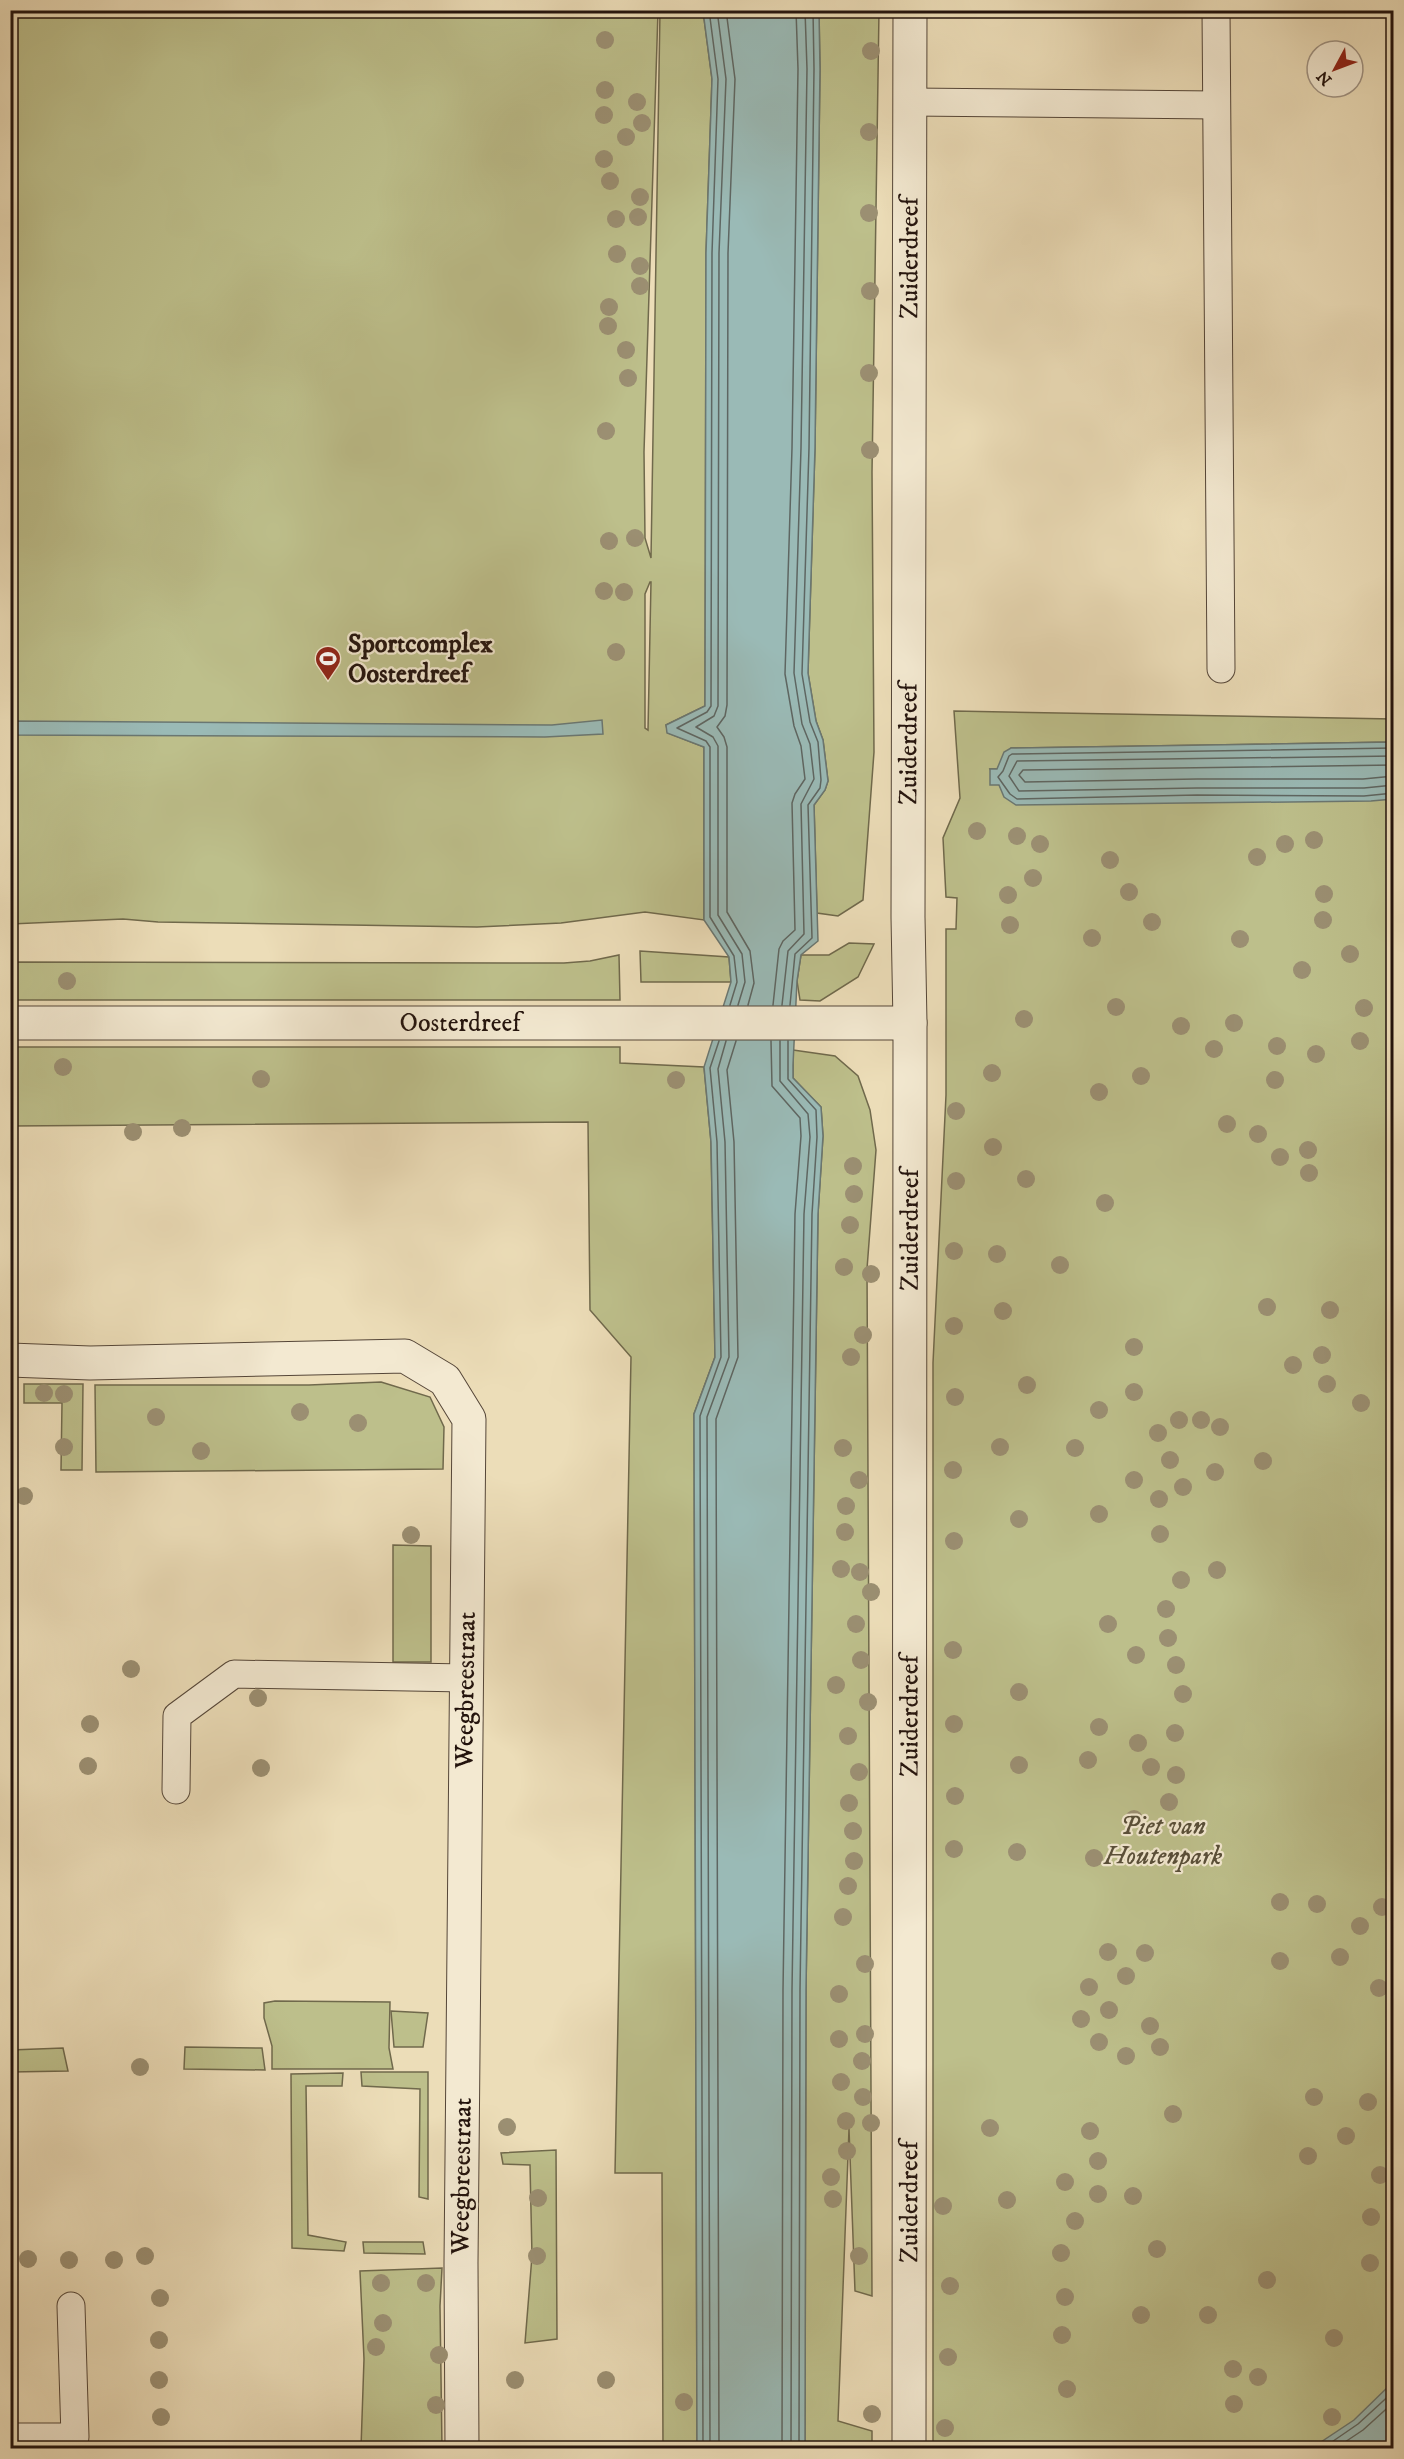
<svg xmlns="http://www.w3.org/2000/svg" width="1404" height="2459" font-family="'IM FELL DW Pica',serif">
<style>
.green{fill:#bdbf8b;stroke:#70694c;stroke-width:1.5;fill-rule:evenodd}
.water{fill:#9abab6;stroke:#6a7772;stroke-width:1.5}
.lines{fill:none;stroke-linecap:round;stroke-linejoin:round}
.shore{stroke:#5e6662;stroke-width:1.5}
.service-casing{stroke:#554638;stroke-width:29}
.minor-casing{stroke:#554638;stroke-width:35}
.tertiary-casing{stroke:#554638;stroke-width:35}
.service{stroke:#f3e9d1;stroke-width:27}
.minor{stroke:#f3e9d1;stroke-width:33}
.tertiary{stroke:#f3e9d1;stroke-width:33}
.tree{fill:#9b8f72}
.labels{text-anchor:middle;dominant-baseline:central;stroke-width:4.5;stroke-linejoin:round;paint-order:stroke}
.street-label{font-size:26px;fill:#23130d;stroke:#f3e9d1}
.poi-label{font-size:26px;font-weight:bold;fill:#23130d;stroke:#f3e9d1;text-anchor:start}
.park-label{font-size:26px;font-style:italic;fill:#594f39;stroke:#f3e9d1}
</style>
<rect width="100%" height="100%" fill="#ecddb8"/>
<filter id="stains"><feTurbulence type="fractalNoise" baseFrequency=".00333" numOctaves="4"/><feColorMatrix values="0 0 0 0 .2 0 0 0 0 .09 0 0 0 0 .02 0 0 0 .5 -.17"/></filter>
<radialGradient id="worn" r=".72"><stop offset=".6" stop-color="#630" stop-opacity="0"/><stop offset="1" stop-color="#630" stop-opacity=".3"/></radialGradient>
<g class="green">
<path d="M10 11H658L644 452 645 538 651 558 660 11H703L712 79 706 253 705 706 666 725 668 733 704 747V920L645 912 561 923 477 927 158 922 123 919 11 924ZM650 582H651L648 730 645 728V594Z"/>
<path d="M819 11H879L872 472 874 752 863 900 838 916 817 913 814 805 825 790 828 781 823 740 816 721 808 673 815 448 820 69Z"/>
<path d="M954 711 1393 719V742L1011 748 997 769H990L1002 790 1393 783V2448H933V1363L946 1095V929H956L957 898 946 897 943 838 960 798Z"/>
<path d="M849 943 874 944 858 977 820 1001 800 1000 797 981 801 955H829Z"/>
<path d="M640 951 729 957 731 982H641Z"/>
<path d="M619 955 620 1000H11V962L564 963 590 961Z"/>
<path d="M10 1047H620V1063L704 1067 711 1142 715 1357 694 1414 697 2448H663L662 2173H615L631 1357 590 1310 588 1122 11 1126Z"/>
<path d="M793 1050 835 1056 858 1076 870 1110 876 1150 867 1269 872 2296 855 2291 849 2129 838 2421 872 2431V2448H805L806 1990 818 1214 823 1136 821 1107 793 1078Z"/>
<path d="M381 1382 430 1397 444 1427 443 1469 96 1472 95 1385H309Z"/>
<path d="M24 1384H83L82 1470H61L62 1403H24Z"/>
<path d="M393 1545 431 1546V1662H393Z"/>
<path d="M275 2001 390 2002 389 2048 393 2069H272V2046L264 2018V2003Z"/>
<path d="M391 2011 428 2013 423 2047H394Z"/>
<path d="M185 2047 262 2048 265 2070 184 2069Z"/>
<path d="M63 2048 68 2071 11 2072V2050Z"/>
<path d="M428 2072V2199L419 2197 420 2089 362 2086 361 2072Z"/>
<path d="M343 2073 342 2086H306L308 2235 346 2242 344 2251 292 2248 291 2074Z"/>
<path d="M556 2150 557 2339 525 2343 532 2256 530 2165 503 2164 501 2153Z"/>
<path d="M363 2242H423L425 2254 364 2253Z"/>
<path d="M442 2268 440 2306 442 2448H361L364 2359 360 2271Z"/>
</g>
<g class="water">
<path d="M703 11H819L820 69 815 448 808 673 816 721 823 740 828 781 825 790 814 805 818 941 801 955 797 981 793 1065V1078L821 1107 823 1136 818 1214 806 1990 805 2448H697L694 1414 715 1357 711 1142 704 1067 731 982 729 957 704 920V747L667 733 666 725 705 706 706 253 712 79Z"/>
<path d="M602 720 603 734 545 737 10 735 11 721 552 725Z"/>
<path d="M1393 742V799L1371 801 1016 805 1004 797 999 785H990V769H997L1004 752 1011 748Z"/>
<path d="M1393 2382V2448H1312L1354 2420Z"/>
</g>
<g class="lines">
<g class="shore">
<path d="M709 10 718 79 712 253 711 706 707 712 677 728 706 741 710 747V917L734 956 737 982 730 1005"/>
<path d="M717 10 726 79 719 253 718 706 714 716 696 727 713 737 718 746V915L742 954 745 982 738 1005"/>
<path d="M726 10 735 79 728 253 727 705 725 716 717 727 724 737 727 747V912L750 951 754 983 748 1005"/>
<path d="M1394 748 1012 754 1009 756 1003 771 998 777 1010 794 1017 799 1197 795 1364 796 1394 793"/>
<path d="M1394 756 1017 761 1009 776 1019 791 1197 788H1364L1394 785"/>
<path d="M1394 765 1023 770 1019 775 1025 782 1197 779H1363L1394 776"/>
<path d="M773 1005 779 949 783 941 795 930 792 803 795 794 805 779 801 746 794 726 785 674 792 448 798 69 796 10"/>
<path d="M782 1005 788 951 804 934 801 804 814 779 810 744 802 724 794 673 801 448 807 69 805 10"/>
<path d="M790 1005 795 954 812 938 808 805 820 788 821 780 818 742 810 722 802 674 809 448 814 69 813 10"/>
<path d="M771 1041 772 1086 800 1118 801 1136 795 1214 783 1990 782 2448"/>
<path d="M780 1041V1081L808 1114 810 1137 804 1214 792 1990 791 2448"/>
<path d="M788 1041V1079L816 1110 817 1137 812 1214 800 1990 799 2448"/>
<path d="M703 2448 700 1416 721 1357 717 1142 710 1068 719 1041"/>
<path d="M710 2448 707 1417 729 1357 725 1142 718 1069 726 1041"/>
<path d="M719 2448 716 1419 738 1357 734 1142 727 1070 736 1041"/>
<path d="M1323 2448 1358 2424 1394 2391"/>
<path d="M1336 2448 1363 2430 1394 2402"/>
</g>
<defs>
<g id="service">
<path d="M1216 10 1221 669"/>
<path d="M910 102 1216 105"/>
<path d="M176 1790 177 1716 234 1674 466 1678"/>
<path d="M10 2437H75L71 2306"/>
</g>
<path id="minor" d="M10 1360 90 1363 405 1356 445 1380 469 1419 461 2263 462 2448"/>
<g id="tertiary">
<path id="s1" d="M10 1023H910"/>
<path id="s2" d="M909 2448 910 1023 908 917 910 10"/>
</g>
</defs>
<use href="#service" class="service-casing"/>
<use href="#minor" class="minor-casing"/>
<use href="#tertiary" class="tertiary-casing"/>
<use href="#service" class="service"/>
<use href="#minor" class="minor"/>
<use href="#tertiary" class="tertiary"/>
</g>
<g class="tree">
<circle cx="605" cy="40" r="9"/>
<circle cx="871" cy="51" r="9"/>
<circle cx="605" cy="90" r="9"/>
<circle cx="637" cy="102" r="9"/>
<circle cx="604" cy="115" r="9"/>
<circle cx="642" cy="123" r="9"/>
<circle cx="869" cy="132" r="9"/>
<circle cx="626" cy="137" r="9"/>
<circle cx="604" cy="159" r="9"/>
<circle cx="610" cy="181" r="9"/>
<circle cx="640" cy="197" r="9"/>
<circle cx="869" cy="213" r="9"/>
<circle cx="638" cy="217" r="9"/>
<circle cx="616" cy="219" r="9"/>
<circle cx="617" cy="254" r="9"/>
<circle cx="640" cy="266" r="9"/>
<circle cx="640" cy="286" r="9"/>
<circle cx="870" cy="291" r="9"/>
<circle cx="609" cy="307" r="9"/>
<circle cx="608" cy="326" r="9"/>
<circle cx="626" cy="350" r="9"/>
<circle cx="869" cy="373" r="9"/>
<circle cx="628" cy="378" r="9"/>
<circle cx="606" cy="431" r="9"/>
<circle cx="870" cy="450" r="9"/>
<circle cx="635" cy="538" r="9"/>
<circle cx="609" cy="541" r="9"/>
<circle cx="604" cy="591" r="9"/>
<circle cx="624" cy="592" r="9"/>
<circle cx="616" cy="652" r="9"/>
<circle cx="977" cy="831" r="9"/>
<circle cx="1017" cy="836" r="9"/>
<circle cx="1314" cy="840" r="9"/>
<circle cx="1040" cy="844" r="9"/>
<circle cx="1285" cy="844" r="9"/>
<circle cx="1257" cy="857" r="9"/>
<circle cx="1110" cy="860" r="9"/>
<circle cx="1033" cy="878" r="9"/>
<circle cx="1129" cy="892" r="9"/>
<circle cx="1324" cy="894" r="9"/>
<circle cx="1008" cy="895" r="9"/>
<circle cx="1323" cy="920" r="9"/>
<circle cx="1152" cy="922" r="9"/>
<circle cx="1010" cy="925" r="9"/>
<circle cx="1092" cy="938" r="9"/>
<circle cx="1240" cy="939" r="9"/>
<circle cx="1350" cy="954" r="9"/>
<circle cx="1302" cy="970" r="9"/>
<circle cx="67" cy="981" r="9"/>
<circle cx="1116" cy="1007" r="9"/>
<circle cx="1364" cy="1008" r="9"/>
<circle cx="1024" cy="1019" r="9"/>
<circle cx="1234" cy="1023" r="9"/>
<circle cx="1181" cy="1026" r="9"/>
<circle cx="1360" cy="1041" r="9"/>
<circle cx="1277" cy="1046" r="9"/>
<circle cx="1214" cy="1049" r="9"/>
<circle cx="1316" cy="1054" r="9"/>
<circle cx="63" cy="1067" r="9"/>
<circle cx="992" cy="1073" r="9"/>
<circle cx="1141" cy="1076" r="9"/>
<circle cx="261" cy="1079" r="9"/>
<circle cx="676" cy="1080" r="9"/>
<circle cx="1275" cy="1080" r="9"/>
<circle cx="1099" cy="1092" r="9"/>
<circle cx="956" cy="1111" r="9"/>
<circle cx="1227" cy="1124" r="9"/>
<circle cx="182" cy="1128" r="9"/>
<circle cx="133" cy="1132" r="9"/>
<circle cx="1258" cy="1134" r="9"/>
<circle cx="993" cy="1147" r="9"/>
<circle cx="1308" cy="1150" r="9"/>
<circle cx="1280" cy="1157" r="9"/>
<circle cx="853" cy="1166" r="9"/>
<circle cx="1309" cy="1173" r="9"/>
<circle cx="1026" cy="1179" r="9"/>
<circle cx="956" cy="1181" r="9"/>
<circle cx="854" cy="1194" r="9"/>
<circle cx="1105" cy="1203" r="9"/>
<circle cx="850" cy="1225" r="9"/>
<circle cx="954" cy="1251" r="9"/>
<circle cx="997" cy="1254" r="9"/>
<circle cx="1060" cy="1265" r="9"/>
<circle cx="844" cy="1267" r="9"/>
<circle cx="871" cy="1274" r="9"/>
<circle cx="1267" cy="1307" r="9"/>
<circle cx="1330" cy="1310" r="9"/>
<circle cx="1003" cy="1311" r="9"/>
<circle cx="954" cy="1326" r="9"/>
<circle cx="863" cy="1335" r="9"/>
<circle cx="1134" cy="1347" r="9"/>
<circle cx="1322" cy="1355" r="9"/>
<circle cx="851" cy="1357" r="9"/>
<circle cx="1293" cy="1365" r="9"/>
<circle cx="1327" cy="1384" r="9"/>
<circle cx="1027" cy="1385" r="9"/>
<circle cx="1134" cy="1392" r="9"/>
<circle cx="44" cy="1393" r="9"/>
<circle cx="64" cy="1394" r="9"/>
<circle cx="955" cy="1397" r="9"/>
<circle cx="1361" cy="1403" r="9"/>
<circle cx="1099" cy="1410" r="9"/>
<circle cx="300" cy="1412" r="9"/>
<circle cx="156" cy="1417" r="9"/>
<circle cx="1179" cy="1420" r="9"/>
<circle cx="1201" cy="1420" r="9"/>
<circle cx="358" cy="1423" r="9"/>
<circle cx="1220" cy="1427" r="9"/>
<circle cx="1158" cy="1433" r="9"/>
<circle cx="64" cy="1447" r="9"/>
<circle cx="1000" cy="1447" r="9"/>
<circle cx="843" cy="1448" r="9"/>
<circle cx="1075" cy="1448" r="9"/>
<circle cx="201" cy="1451" r="9"/>
<circle cx="1170" cy="1460" r="9"/>
<circle cx="1263" cy="1461" r="9"/>
<circle cx="953" cy="1470" r="9"/>
<circle cx="1215" cy="1472" r="9"/>
<circle cx="859" cy="1480" r="9"/>
<circle cx="1134" cy="1480" r="9"/>
<circle cx="1183" cy="1487" r="9"/>
<circle cx="24" cy="1496" r="9"/>
<circle cx="1159" cy="1499" r="9"/>
<circle cx="846" cy="1506" r="9"/>
<circle cx="1099" cy="1514" r="9"/>
<circle cx="1019" cy="1519" r="9"/>
<circle cx="845" cy="1532" r="9"/>
<circle cx="1160" cy="1534" r="9"/>
<circle cx="411" cy="1535" r="9"/>
<circle cx="954" cy="1541" r="9"/>
<circle cx="841" cy="1569" r="9"/>
<circle cx="1217" cy="1570" r="9"/>
<circle cx="860" cy="1572" r="9"/>
<circle cx="1181" cy="1580" r="9"/>
<circle cx="871" cy="1592" r="9"/>
<circle cx="1166" cy="1609" r="9"/>
<circle cx="856" cy="1624" r="9"/>
<circle cx="1108" cy="1624" r="9"/>
<circle cx="1168" cy="1638" r="9"/>
<circle cx="953" cy="1650" r="9"/>
<circle cx="1136" cy="1655" r="9"/>
<circle cx="861" cy="1660" r="9"/>
<circle cx="1176" cy="1665" r="9"/>
<circle cx="131" cy="1669" r="9"/>
<circle cx="836" cy="1685" r="9"/>
<circle cx="1019" cy="1692" r="9"/>
<circle cx="1183" cy="1694" r="9"/>
<circle cx="258" cy="1698" r="9"/>
<circle cx="868" cy="1702" r="9"/>
<circle cx="90" cy="1724" r="9"/>
<circle cx="954" cy="1724" r="9"/>
<circle cx="1099" cy="1727" r="9"/>
<circle cx="1175" cy="1733" r="9"/>
<circle cx="848" cy="1736" r="9"/>
<circle cx="1138" cy="1743" r="9"/>
<circle cx="1088" cy="1760" r="9"/>
<circle cx="1019" cy="1765" r="9"/>
<circle cx="88" cy="1766" r="9"/>
<circle cx="1151" cy="1767" r="9"/>
<circle cx="261" cy="1768" r="9"/>
<circle cx="859" cy="1772" r="9"/>
<circle cx="1176" cy="1775" r="9"/>
<circle cx="955" cy="1796" r="9"/>
<circle cx="1169" cy="1802" r="9"/>
<circle cx="849" cy="1803" r="9"/>
<circle cx="1134" cy="1819" r="9"/>
<circle cx="853" cy="1831" r="9"/>
<circle cx="954" cy="1849" r="9"/>
<circle cx="1017" cy="1852" r="9"/>
<circle cx="1094" cy="1858" r="9"/>
<circle cx="854" cy="1861" r="9"/>
<circle cx="848" cy="1886" r="9"/>
<circle cx="1280" cy="1902" r="9"/>
<circle cx="1317" cy="1904" r="9"/>
<circle cx="1382" cy="1907" r="9"/>
<circle cx="843" cy="1917" r="9"/>
<circle cx="1360" cy="1926" r="9"/>
<circle cx="1108" cy="1952" r="9"/>
<circle cx="1145" cy="1953" r="9"/>
<circle cx="1340" cy="1957" r="9"/>
<circle cx="1280" cy="1961" r="9"/>
<circle cx="865" cy="1964" r="9"/>
<circle cx="1126" cy="1976" r="9"/>
<circle cx="1089" cy="1987" r="9"/>
<circle cx="1379" cy="1988" r="9"/>
<circle cx="839" cy="1994" r="9"/>
<circle cx="1109" cy="2010" r="9"/>
<circle cx="1081" cy="2019" r="9"/>
<circle cx="1150" cy="2026" r="9"/>
<circle cx="865" cy="2034" r="9"/>
<circle cx="839" cy="2039" r="9"/>
<circle cx="1099" cy="2042" r="9"/>
<circle cx="1160" cy="2047" r="9"/>
<circle cx="1126" cy="2056" r="9"/>
<circle cx="862" cy="2061" r="9"/>
<circle cx="140" cy="2067" r="9"/>
<circle cx="841" cy="2082" r="9"/>
<circle cx="863" cy="2097" r="9"/>
<circle cx="1314" cy="2097" r="9"/>
<circle cx="1368" cy="2102" r="9"/>
<circle cx="1173" cy="2114" r="9"/>
<circle cx="846" cy="2121" r="9"/>
<circle cx="871" cy="2123" r="9"/>
<circle cx="507" cy="2127" r="9"/>
<circle cx="990" cy="2128" r="9"/>
<circle cx="1090" cy="2131" r="9"/>
<circle cx="1346" cy="2136" r="9"/>
<circle cx="847" cy="2151" r="9"/>
<circle cx="1308" cy="2156" r="9"/>
<circle cx="1098" cy="2161" r="9"/>
<circle cx="1380" cy="2175" r="9"/>
<circle cx="831" cy="2177" r="9"/>
<circle cx="1065" cy="2182" r="9"/>
<circle cx="1098" cy="2194" r="9"/>
<circle cx="1133" cy="2196" r="9"/>
<circle cx="538" cy="2198" r="9"/>
<circle cx="833" cy="2199" r="9"/>
<circle cx="1007" cy="2200" r="9"/>
<circle cx="943" cy="2206" r="9"/>
<circle cx="1371" cy="2217" r="9"/>
<circle cx="1075" cy="2221" r="9"/>
<circle cx="1157" cy="2249" r="9"/>
<circle cx="1061" cy="2253" r="9"/>
<circle cx="145" cy="2256" r="9"/>
<circle cx="537" cy="2256" r="9"/>
<circle cx="859" cy="2256" r="9"/>
<circle cx="28" cy="2259" r="9"/>
<circle cx="69" cy="2260" r="9"/>
<circle cx="114" cy="2260" r="9"/>
<circle cx="1370" cy="2263" r="9"/>
<circle cx="1267" cy="2280" r="9"/>
<circle cx="381" cy="2283" r="9"/>
<circle cx="426" cy="2283" r="9"/>
<circle cx="950" cy="2286" r="9"/>
<circle cx="1065" cy="2297" r="9"/>
<circle cx="160" cy="2298" r="9"/>
<circle cx="1141" cy="2315" r="9"/>
<circle cx="1208" cy="2315" r="9"/>
<circle cx="383" cy="2323" r="9"/>
<circle cx="1062" cy="2335" r="9"/>
<circle cx="1334" cy="2338" r="9"/>
<circle cx="159" cy="2340" r="9"/>
<circle cx="376" cy="2347" r="9"/>
<circle cx="439" cy="2355" r="9"/>
<circle cx="948" cy="2357" r="9"/>
<circle cx="1233" cy="2369" r="9"/>
<circle cx="1258" cy="2377" r="9"/>
<circle cx="159" cy="2380" r="9"/>
<circle cx="515" cy="2380" r="9"/>
<circle cx="606" cy="2380" r="9"/>
<circle cx="1067" cy="2389" r="9"/>
<circle cx="684" cy="2402" r="9"/>
<circle cx="1234" cy="2404" r="9"/>
<circle cx="436" cy="2405" r="9"/>
<circle cx="872" cy="2414" r="9"/>
<circle cx="161" cy="2417" r="9"/>
<circle cx="1332" cy="2417" r="9"/>
<circle cx="945" cy="2428" r="9"/>
</g>
<defs>
<symbol id="stadium-pin" viewBox="-11 -11 22 30"><path d="M0 17L-7.5 6A9.5 9.5 0 1 1 7.5 6Z" fill="#8f2418" stroke="#f3e9d1"/><path d="M0-5a6.5 5 0 1 0 0 10a6.5 5 0 1 0 0-10ZM-3.5-1.8h7v3.6h-7Z" fill="#fff"/></symbol>
</defs>
<g fill-rule="evenodd">
<use href="#stadium-pin" x="313" y="644" width="30" height="40"/>
</g>
<g class="labels">
<g class="street-label">
<text stroke="none"><textPath href="#s2" startOffset="2190">Zuiderdreef</textPath></text>
<text stroke="none"><textPath href="#s2" startOffset="1704">Zuiderdreef</textPath></text>
<text stroke="none"><textPath href="#s1" startOffset="450">Oosterdreef</textPath></text>
<text stroke="none"><textPath href="#s2" startOffset="1218">Zuiderdreef</textPath></text>
<text transform="translate(466 1690) rotate(-89)">Weegbreestraat</text>
<text stroke="none"><textPath href="#s2" startOffset="732">Zuiderdreef</textPath></text>
<text transform="translate(462 2176) rotate(-89)">Weegbreestraat</text>
<text stroke="none"><textPath href="#s2" startOffset="246">Zuiderdreef</textPath></text>
</g>
<g class="poi-label">
<text x="348" y="644">Sportcomplex<tspan x="348" dy="30">Oosterdreef</tspan></text>
</g>
<g class="park-label">
<text x="1163" y="1826">Piet van<tspan x="1163" dy="30">Houtenpark</tspan></text>
</g>
</g>
<rect width="1404" height="2459" fill="none" stroke="#ecddb8" stroke-width="36"/>
<rect x="12" y="12" width="1380" height="2435" fill="none" stroke="#23130d" stroke-width="3"/>
<rect x="18" y="18" width="1368" height="2423" fill="none" stroke="#23130d" stroke-width="1.5"/>
<g transform="translate(1335 69) rotate(229)"><circle r="28" fill="#f3e9d1" stroke="#a09383" stroke-width="1.5"/>
<path d="M0-4.5L10 22L0 15L-10 22Z" fill="#8f2418"/>
<text y="-9" font-size="16" font-weight="bold" text-anchor="middle" fill="#23130d">N</text>
</g>
<rect width="100%" height="100%" filter="url(#stains)"/>
<rect width="100%" height="100%" fill="url(#worn)"/>
</svg>
